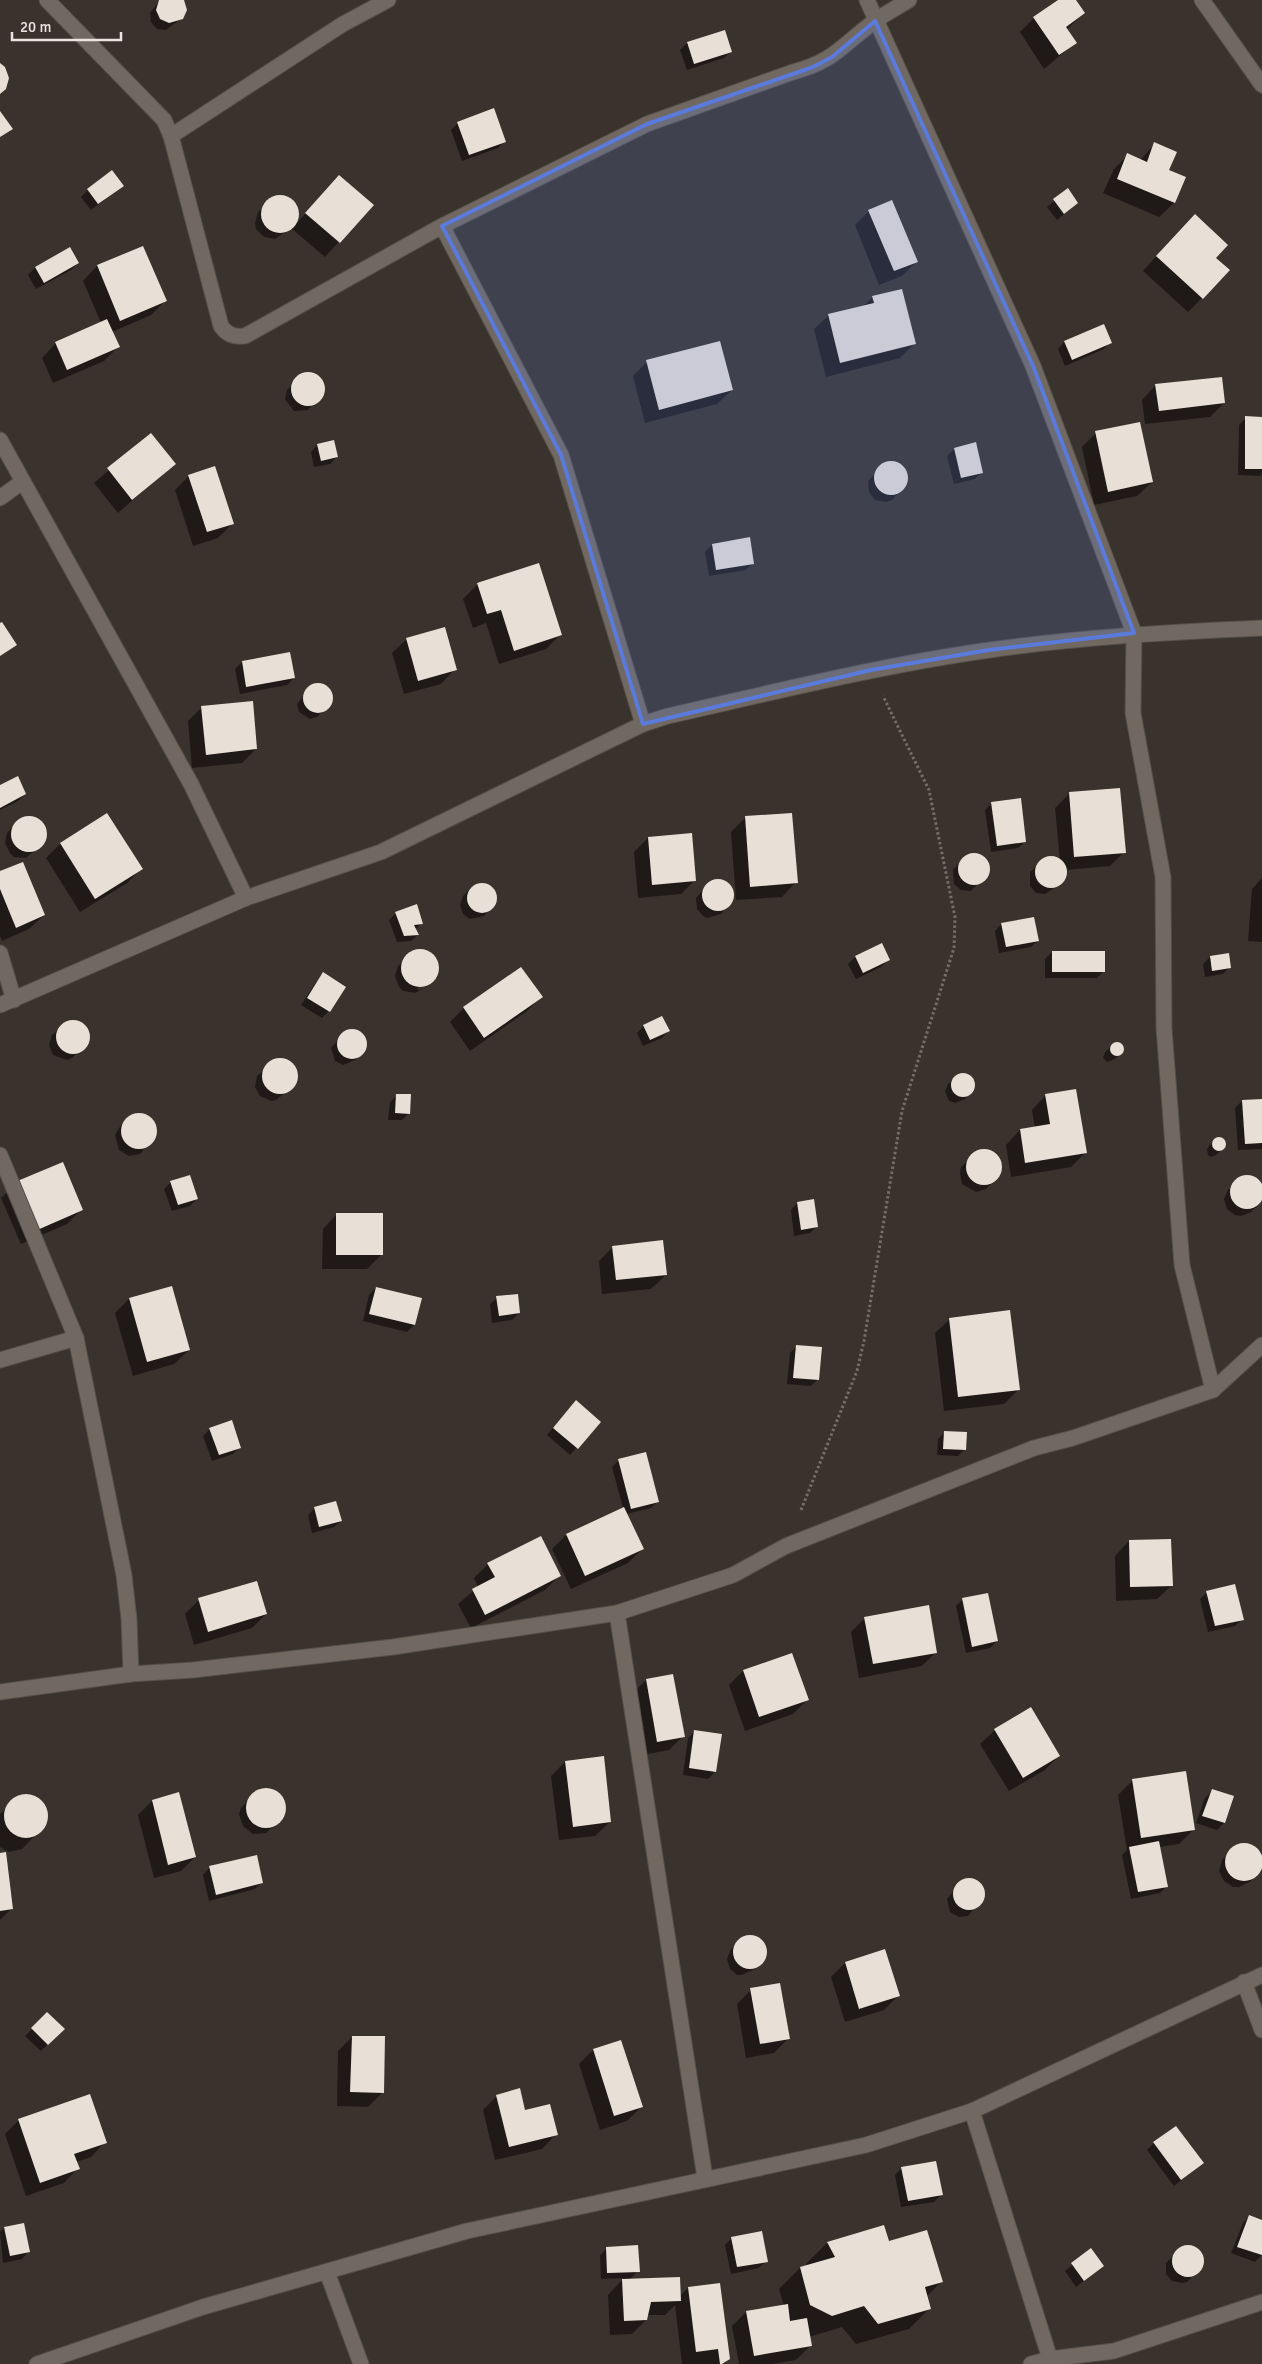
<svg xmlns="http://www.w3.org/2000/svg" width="1262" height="2364" font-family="Signika,sans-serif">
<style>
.shadow{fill:#0007}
.building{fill:#e8dfd6}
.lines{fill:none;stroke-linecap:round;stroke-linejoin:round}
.minor-casing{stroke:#554f49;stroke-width:17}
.path{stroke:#756e68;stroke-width:3;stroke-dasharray:2.5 2.5;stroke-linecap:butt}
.minor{stroke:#716961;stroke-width:15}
.marked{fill:#5a7bdb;fill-opacity:0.2;stroke:#5a7bdb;stroke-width:4;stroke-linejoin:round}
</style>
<rect width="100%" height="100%" fill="#3a322c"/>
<g class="shadow">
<path d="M160 0H182V18L166 30 157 29 151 22 150 13Z"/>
<path d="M1060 0H1074L1084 13 1066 30 1075 43 1044 69 1020 32 1034 18Z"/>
<path d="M724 31 731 51 724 58 687 70 680 50 687 43Z"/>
<path d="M458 123 505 141 498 148 462 161 451 130Z"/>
<path d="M1155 144 1168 170 1184 178 1174 203 1159 217 1103 193 1114 169 1128 155 1140 160Z"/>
<path d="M339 177 372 205 325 257 291 228 275 239 264 237 256 229 255 223 258 212 274 198H285L295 205 297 210 296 224Z"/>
<path d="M122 186 91 210 81 197 88 190Z"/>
<path d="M1068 190 1077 203 1057 220 1047 207Z"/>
<path d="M869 211 917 261 902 276 879 285 855 225Z"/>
<path d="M1180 230 1215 258 1202 298 1188 312 1143 271Z"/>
<path d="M142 247 165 301 151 315 112 332 118 347 104 361 53 383 42 358 56 343 101 323 83 281 97 266Z"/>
<path d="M69 248 78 263 71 270 36 289 28 275 35 268Z"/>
<path d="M873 297 914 344 900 358 826 377 814 329 829 315 863 306Z"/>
<path d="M1103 326 1111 342 1104 349 1065 366 1058 349 1064 342Z"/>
<path d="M647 362 732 390 717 404 645 423 633 376Z"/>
<path d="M312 374 321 380 324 390 308 410 294 411 285 399 287 390 302 375Z"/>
<path d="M1156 385 1224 403 1210 417 1145 424 1142 400Z"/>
<path d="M1246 418H1262V473L1260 476 1238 475 1239 425Z"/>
<path d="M1096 433 1152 482 1137 496 1094 505 1082 447Z"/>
<path d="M150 435 174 464 118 513 94 483Z"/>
<path d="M317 445 337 457 330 464 314 467 311 452Z"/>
<path d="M954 449 982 472 975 479 954 484 947 456Z"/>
<path d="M891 462 901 465 907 474 906 484 892 500 886 502 875 500 869 492 868 481 886 463Z"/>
<path d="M189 476 233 523 218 538 193 546 175 490Z"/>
<path d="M749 538 753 563 746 570 709 576 705 552 712 545Z"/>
<path d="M478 584 561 634 546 649 499 664 486 623 473 628 463 599Z"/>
<path d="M407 639 455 669 441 684 404 694 392 653Z"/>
<path d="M242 662 294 678 287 685 240 694 235 669Z"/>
<path d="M317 684 326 687 331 694V703L317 717 310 719 299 712 297 704 313 685Z"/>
<path d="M202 707 256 749 242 763 192 768 188 721Z"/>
<path d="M0 786 25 794 18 801 0 810Z"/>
<path d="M1070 793 1124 852 1110 866 1065 870V878L1057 886 1045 894 1036 893 1030 886V872L1046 858H1056L1060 861 1055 808Z"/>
<path d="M992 803 1025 842 1018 848 991 852 985 810Z"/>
<path d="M107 815 141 869 127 883 80 912 46 858 60 844Z"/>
<path d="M28 816 39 819 43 823 47 833 43 844 26 858 14 857 10 853 5 843 7 833 18 821Z"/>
<path d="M745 818 796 882 782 897 736 900 731 832Z"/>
<path d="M648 838 695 880 681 894 638 898 634 852Z"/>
<path d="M972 854 981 856 988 864V873L971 891 961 890 954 884 953 870 963 859Z"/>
<path d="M0 872 44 915 29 929 2 941 0 936Z"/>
<path d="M1262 878V942L1248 941 1252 889Z"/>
<path d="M715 880 725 882 732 888 733 898 721 914 707 918 703 916 697 909 696 898 706 886Z"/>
<path d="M484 883 495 891 496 900 484 916 470 919 463 914 460 905 463 896 470 889Z"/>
<path d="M396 913 422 923 415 930 418 935 411 941 397 942 389 920Z"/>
<path d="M1001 924 1038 940 1031 947 999 953 995 931Z"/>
<path d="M881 944 888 960 881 967 856 979 848 964 855 957Z"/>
<path d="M414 951H425L435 958 437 963V974L428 984 417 988 418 990 424 988 415 993 403 991 399 987 395 976 398 966Z"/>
<path d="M1052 952 1104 971 1097 978H1045V959Z"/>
<path d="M1210 957 1230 967 1223 974 1205 977 1203 964Z"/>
<path d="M521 968 541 997 527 1011 470 1051 450 1022 464 1008Z"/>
<path d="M323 974 329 1011 322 1018 301 1005 317 981Z"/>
<path d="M73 1021 83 1025 88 1034 87 1043 72 1058 67 1060 53 1055 49 1045 52 1035 68 1022Z"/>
<path d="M644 1026 668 1031 662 1038 643 1046 637 1033Z"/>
<path d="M353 1031 364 1038 366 1045 362 1053 355 1060 343 1065 335 1061 331 1048 344 1033Z"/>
<path d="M1116 1043 1121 1044 1122 1052 1115 1059 1107 1062 1103 1058 1105 1052Z"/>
<path d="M277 1059 293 1065 297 1075 294 1086 276 1100 271 1101 260 1096 255 1087 257 1076Z"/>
<path d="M962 1073 973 1078 975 1085 972 1092 965 1099 955 1103 949 1101 945 1091 948 1084Z"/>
<path d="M397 1095 409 1113 402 1120H388L390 1102Z"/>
<path d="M1046 1095 1085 1153 1071 1167 1011 1177 1006 1145 1020 1130 1035 1128 1032 1110Z"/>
<path d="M1262 1100V1149L1238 1150 1235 1108 1242 1101Z"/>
<path d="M145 1115 156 1126 155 1137 140 1154 129 1156 119 1150 115 1135 121 1125 128 1118Z"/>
<path d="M1222 1138 1225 1144 1224 1148 1216 1155 1211 1157 1208 1155 1207 1149 1209 1146 1216 1139Z"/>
<path d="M989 1151 994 1153 1001 1162V1174L986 1189 976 1192 962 1184 960 1173 961 1167 977 1152Z"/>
<path d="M1245 1177 1255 1178 1260 1181 1262 1195 1258 1205 1251 1212 1241 1216 1235 1215 1227 1209 1224 1199 1228 1190Z"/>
<path d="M171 1182 197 1199 190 1206 172 1211 164 1189Z"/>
<path d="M16 1184 81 1210 67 1224 21 1244 1 1198Z"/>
<path d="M797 1203 817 1226 810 1233 794 1236 791 1210Z"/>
<path d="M337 1214 382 1254 367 1269H322L323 1229Z"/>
<path d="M613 1247 666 1275 651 1289 602 1294 599 1261Z"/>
<path d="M171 1287 189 1350 174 1364 133 1376 115 1313 129 1299Z"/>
<path d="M376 1288 414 1325 407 1332 363 1321 369 1295Z"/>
<path d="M497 1298 519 1313 512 1320 492 1323 490 1304Z"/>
<path d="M950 1319 1019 1389 1004 1404 944 1411 935 1333Z"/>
<path d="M797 1346 818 1379 811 1386 787 1384 790 1353Z"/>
<path d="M569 1409 599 1422 570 1455 547 1435Z"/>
<path d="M210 1429 240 1447 233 1454 212 1461 203 1436Z"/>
<path d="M945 1432 965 1449 958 1456 937 1455 938 1439Z"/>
<path d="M619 1460 658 1501 651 1508 626 1514 642 1549 628 1563 571 1589 552 1549 566 1535 623 1508 612 1467Z"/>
<path d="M315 1508 341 1521 334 1527 312 1533 308 1515Z"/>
<path d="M1129 1541 1172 1585 1157 1599 1116 1601 1115 1556Z"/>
<path d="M488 1564 559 1576 545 1590 471 1628 458 1604 478 1587 474 1578Z"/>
<path d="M1207 1592 1242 1619 1235 1626 1208 1632 1200 1599Z"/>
<path d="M199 1600 266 1614 252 1628 194 1645 185 1614Z"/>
<path d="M962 1600 997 1641 990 1648 966 1653 956 1606Z"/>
<path d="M865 1618 936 1652 922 1666 859 1678 851 1632Z"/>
<path d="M743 1671 807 1700 793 1714 745 1731 729 1685Z"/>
<path d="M646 1680 683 1736 669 1750 643 1755 632 1694Z"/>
<path d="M1031 1709 1059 1756 1045 1770 1009 1791 980 1744 995 1730Z"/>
<path d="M695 1731 715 1772 708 1779 683 1775 688 1738Z"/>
<path d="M565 1762 610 1822 595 1836 559 1840 551 1776Z"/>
<path d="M1132 1781 1194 1829 1179 1844 1159 1847 1167 1886 1160 1893 1131 1899 1122 1855 1127 1850 1118 1795Z"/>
<path d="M269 1789 274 1790 284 1799 286 1805 283 1817 266 1833 253 1834 243 1826 239 1814 241 1808 256 1791Z"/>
<path d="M1212 1791 1232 1797 1224 1823 1217 1830 1196 1823 1205 1798Z"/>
<path d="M33 1796 43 1804 46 1810V1824L22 1849 9 1852 0 1847V1814L19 1797Z"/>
<path d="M152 1801 195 1857 181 1871 154 1878 138 1815Z"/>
<path d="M1245 1845H1251L1260 1853 1262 1865 1257 1875 1249 1882 1239 1887H1233L1224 1881 1219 1871 1222 1860 1234 1848Z"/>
<path d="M0 1854 11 1909 0 1920Z"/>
<path d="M209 1868 262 1882 255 1889 209 1901 203 1875Z"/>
<path d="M969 1879 979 1883 984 1896 968 1916 959 1917 950 1912 947 1899 960 1883Z"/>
<path d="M748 1937 758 1939 762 1942 765 1953 762 1962 755 1969 742 1975H737L730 1969 727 1959 731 1949 739 1942Z"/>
<path d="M884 1951 898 1996 884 2010 845 2022 831 1977 845 1963Z"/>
<path d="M751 1990 788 2039 774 2053 746 2058 737 2004Z"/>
<path d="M47 2014 63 2029 41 2051 25 2036Z"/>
<path d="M352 2037 383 2092 368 2107 337 2106 338 2051Z"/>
<path d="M593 2050 641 2107 627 2121 600 2130 579 2064Z"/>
<path d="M497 2096 525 2112 556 2134 542 2149 495 2160 483 2110Z"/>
<path d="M19 2120 105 2142 91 2157 76 2162 78 2168 64 2183 26 2196 5 2134Z"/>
<path d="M1154 2143 1202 2163 1174 2186 1147 2150Z"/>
<path d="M902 2168 941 2195 934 2202 901 2207 895 2175Z"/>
<path d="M1250 2216 1262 2221V2255L1255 2262 1231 2253 1243 2223Z"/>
<path d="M23 2224 28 2252 22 2259 3 2263 0 2232 4 2228Z"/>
<path d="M883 2227 888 2243 941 2282 926 2297 930 2308 909 2329 856 2344 842 2327 809 2337 810 2346 796 2360 772 2364H739L732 2326 746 2312 784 2306 779 2289 800 2268 807 2266 806 2264 827 2243Z"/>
<path d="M732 2238 766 2261 759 2268 731 2274 725 2245Z"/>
<path d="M607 2248 638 2271 629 2280 679 2297 688 2288 729 2359 724 2364H682L675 2305 665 2315H647L646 2320 632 2334 610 2335 608 2295 624 2278 601 2279 600 2255Z"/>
<path d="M1181 2248H1195L1203 2259 1201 2268 1187 2282 1182 2283 1172 2281 1166 2274V2263Z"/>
<path d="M1091 2250 1103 2266 1076 2287 1065 2271Z"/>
</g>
<g class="building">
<path d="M159 0H184L187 10 183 19 169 23 160 19 156 10Z"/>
<path d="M1058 0H1076L1085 13 1066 27 1077 43 1059 55 1033 17Z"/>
<path d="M725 30 732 52 694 64 687 42Z"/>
<path d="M0 63 5 67 9 78 6 89 0 94Z"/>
<path d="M494 108 506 142 469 155 457 122Z"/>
<path d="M0 111 13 129 0 137Z"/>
<path d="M1154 142 1177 152 1169 170 1186 177 1175 203 1117 179 1127 153 1147 162Z"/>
<path d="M112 170 124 186 98 204 87 189Z"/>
<path d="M339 175 374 205 340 243 305 213Z"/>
<path d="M1068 188 1078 203 1064 214 1053 199Z"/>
<circle cx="280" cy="214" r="19"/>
<path d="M892 200 918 262 894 271 868 210Z"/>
<path d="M1195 214 1228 245 1216 258 1230 270 1203 299 1156 256Z"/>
<path d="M143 246 167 301 120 321 97 265Z"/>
<path d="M70 247 79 263 44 283 35 267Z"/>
<path d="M902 289 916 344 840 363 828 314 874 303 872 296Z"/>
<path d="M107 319 120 347 67 370 55 342Z"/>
<path d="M1104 324 1112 343 1072 360 1064 341Z"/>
<path d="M720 341 733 390 659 410 646 360Z"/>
<circle cx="308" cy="389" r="17"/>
<path d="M1222 377 1225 403 1159 411 1155 384Z"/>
<path d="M1245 416 1262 417V469H1245Z"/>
<path d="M1140 422 1153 482 1108 492 1095 431Z"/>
<path d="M151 433 176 464 132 500 107 468Z"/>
<path d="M334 440 338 457 321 461 317 444Z"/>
<path d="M976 442 983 473 961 478 954 448Z"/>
<circle cx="891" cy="478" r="17"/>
<path d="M215 466 234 524 207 532 188 475Z"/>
<path d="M750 537 754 564 716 570 712 544Z"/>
<path d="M539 563 562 635 514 651 501 610 487 614 477 583Z"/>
<path d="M2 622 17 645 0 656V623Z"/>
<path d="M445 627 457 670 418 681 406 638Z"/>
<path d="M290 652 295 678 246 687 242 661Z"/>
<circle cx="318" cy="698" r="15"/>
<path d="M253 701 257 749 206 755 201 706Z"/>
<path d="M18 776 26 794 0 808V785Z"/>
<path d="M1120 788 1126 853 1074 857 1069 792Z"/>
<path d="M1021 798 1026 842 997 846 991 802Z"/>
<path d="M107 813 143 869 95 899 60 843Z"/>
<path d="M792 813 798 883 750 887 745 816Z"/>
<circle cx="29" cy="834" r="18"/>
<path d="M692 833 696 881 652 885 648 837Z"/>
<circle cx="974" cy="869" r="16"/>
<circle cx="1051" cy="872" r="16"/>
<path d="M23 862 45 915 16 928 0 889V871Z"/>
<circle cx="718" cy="895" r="16"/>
<circle cx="482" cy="898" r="15"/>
<path d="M417 904 423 924 414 925 419 935 404 936 395 912Z"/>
<path d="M1034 917 1039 941 1006 947 1001 923Z"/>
<path d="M882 943 890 960 863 973 855 956Z"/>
<circle cx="420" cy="968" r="19"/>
<rect x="1052" y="951" width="53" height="21"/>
<path d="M1229 953 1231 968 1212 971 1210 956Z"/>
<path d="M521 967 543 997 484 1038 463 1007Z"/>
<path d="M323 972 346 987 330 1012 307 998Z"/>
<path d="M662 1016 670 1031 650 1040 643 1025Z"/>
<circle cx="73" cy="1037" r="17"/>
<circle cx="352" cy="1044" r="15"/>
<circle cx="1117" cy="1049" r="7"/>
<circle cx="280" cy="1076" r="18"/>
<circle cx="963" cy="1085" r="12"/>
<path d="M1076 1089 1087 1153 1025 1163 1020 1129 1050 1124 1045 1094Z"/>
<path d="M396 1094H411L410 1114 395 1113Z"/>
<path d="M1262 1099V1143L1245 1144 1242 1100Z"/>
<circle cx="139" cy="1131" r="18"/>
<circle cx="1219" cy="1144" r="7"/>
<circle cx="984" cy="1167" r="18"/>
<path d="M63 1162 83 1210 35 1231 15 1182Z"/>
<path d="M190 1175 198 1199 178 1205 170 1181Z"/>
<circle cx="1247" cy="1192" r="17"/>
<path d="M814 1199 818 1227 801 1230 797 1202Z"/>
<rect x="336" y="1213" width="47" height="42"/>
<path d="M663 1240 667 1275 616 1280 612 1246Z"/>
<path d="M172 1286 190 1350 147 1362 129 1298Z"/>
<path d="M376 1287 422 1298 415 1325 369 1314Z"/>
<path d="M518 1294 520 1313 499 1316 496 1296Z"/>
<path d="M1010 1310 1020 1390 958 1397 949 1318Z"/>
<path d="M796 1345 822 1347 819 1380 793 1378Z"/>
<path d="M576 1400 601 1422 578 1449 553 1428Z"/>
<path d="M232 1420 241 1448 219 1455 209 1428Z"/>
<path d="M944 1431 967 1432 966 1450 943 1449Z"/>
<path d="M646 1452 659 1502 631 1509 618 1459Z"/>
<path d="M336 1501 342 1521 319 1527 314 1507Z"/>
<path d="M624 1507 644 1549 585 1576 566 1534Z"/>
<path d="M541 1536 561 1576 485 1615 472 1589 495 1577 487 1563Z"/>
<path d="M1171 1539 1173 1586 1130 1587 1129 1540Z"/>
<path d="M257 1581 267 1614 208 1632 198 1598Z"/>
<path d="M1235 1584 1244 1620 1215 1626 1206 1591Z"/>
<path d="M988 1593 998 1641 972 1647 962 1598Z"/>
<path d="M929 1605 937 1653 873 1664 864 1617Z"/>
<path d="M792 1653 809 1700 759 1717 743 1670Z"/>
<path d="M673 1674 685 1737 657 1742 646 1679Z"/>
<path d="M1031 1707 1060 1756 1023 1778 994 1729Z"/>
<path d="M694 1730 722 1734 716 1772 689 1768Z"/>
<path d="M604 1756 611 1822 573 1827 565 1761Z"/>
<path d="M1186 1771 1195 1830 1141 1838 1132 1779Z"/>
<circle cx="266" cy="1808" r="20"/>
<path d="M1212 1789 1234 1796 1225 1823 1202 1816Z"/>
<path d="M179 1792 196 1857 168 1865 152 1800Z"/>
<circle cx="26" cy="1816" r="22"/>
<path d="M1159 1841 1168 1887 1138 1892 1129 1847Z"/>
<circle cx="1244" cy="1862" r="19"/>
<path d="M6 1852 13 1909 0 1911V1853Z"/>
<path d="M257 1855 263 1883 216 1895 209 1866Z"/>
<circle cx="969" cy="1894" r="16"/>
<circle cx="750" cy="1952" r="17"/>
<path d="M885 1949 900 1996 859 2009 845 1962Z"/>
<path d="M780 1983 790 2039 760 2044 750 1988Z"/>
<path d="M47 2012 65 2029 48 2045 31 2028Z"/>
<path d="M352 2036H385L384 2093 350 2092Z"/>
<path d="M621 2040 643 2107 614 2116 593 2049Z"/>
<path d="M520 2088 525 2110 550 2104 558 2135 509 2147 496 2095Z"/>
<path d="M90 2094 107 2143 74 2154 80 2169 40 2183 18 2119Z"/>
<path d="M1176 2126 1204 2163 1181 2180 1153 2142Z"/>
<path d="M936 2161 943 2195 908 2201 901 2167Z"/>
<path d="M1249 2215 1262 2220V2255L1237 2247Z"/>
<path d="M24 2223 30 2252 10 2256 4 2227Z"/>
<path d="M884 2225 889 2241 927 2230 943 2282 925 2287 931 2309 878 2324 864 2306 832 2316 810 2305 800 2267 835 2257 827 2242Z"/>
<path d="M762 2231 768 2262 737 2267 731 2237Z"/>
<circle cx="1188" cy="2261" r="16"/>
<path d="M638 2245 640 2272 607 2273 606 2247Z"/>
<path d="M1091 2248 1104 2266 1084 2281 1071 2263Z"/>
<path d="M680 2277 681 2301 651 2302 647 2320 624 2321 622 2279Z"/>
<path d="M720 2283 730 2359 722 2364H720L718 2349 696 2352 688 2287Z"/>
<path d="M788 2304 790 2321 807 2318 812 2346 754 2356 746 2311Z"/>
</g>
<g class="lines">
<defs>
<g id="minor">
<path d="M47 0 164 120 171 136 221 326C227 335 234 337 245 336L442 226 647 124 793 72C835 61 843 44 875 21 886 13 898 7 909 0"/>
<path d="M867 0 1033 366 1134 633 1133 713 1163 877 1164 1028 1182 1265 1213 1390"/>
<path d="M1202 0 1262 85"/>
<path d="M171 136 343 24 388 0"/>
<path d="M442 226 561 455 643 724"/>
<path d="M0 440 191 784 246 898"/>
<path d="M0 498 22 482"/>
<path d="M0 953 14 1000"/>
<path d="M0 1005 246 898 381 852 643 724 668 716C775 692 882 665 990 650 1081 637 1171 632 1262 628"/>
<path d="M0 1155 76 1338 124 1575 129 1619 131 1674 193 1670 393 1647 617 1613 733 1575 786 1546 1034 1448 1073 1438 1213 1390 1262 1345"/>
<path d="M0 1360 76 1338"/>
<path d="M617 1613 705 2178"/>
<path d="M0 1692 131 1674"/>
<path d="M1244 1982 1262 2030"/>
<path d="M972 2111 1050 2359"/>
<path d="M327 2272 361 2364"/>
<path d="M37 2364 203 2307 467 2231 866 2145 972 2111 1262 1975"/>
<path d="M1031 2364 1050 2359 1114 2351 1262 2302"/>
</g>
</defs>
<use href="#minor" class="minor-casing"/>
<path class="path" d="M801 1510 857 1371 864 1341 902 1111 954 948 955 917 929 790 883 696"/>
<use href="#minor" class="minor"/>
</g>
<path class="marked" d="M875 21 1033 366 1134 633 989 650 871 670 643 724 561 455 442 226 647 124 813 67 832 57Z"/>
<path d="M12 32v8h109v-8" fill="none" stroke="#eae5e1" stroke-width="2.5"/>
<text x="20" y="32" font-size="15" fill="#eae5e1" stroke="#3a322c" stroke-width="4" paint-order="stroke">20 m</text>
</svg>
